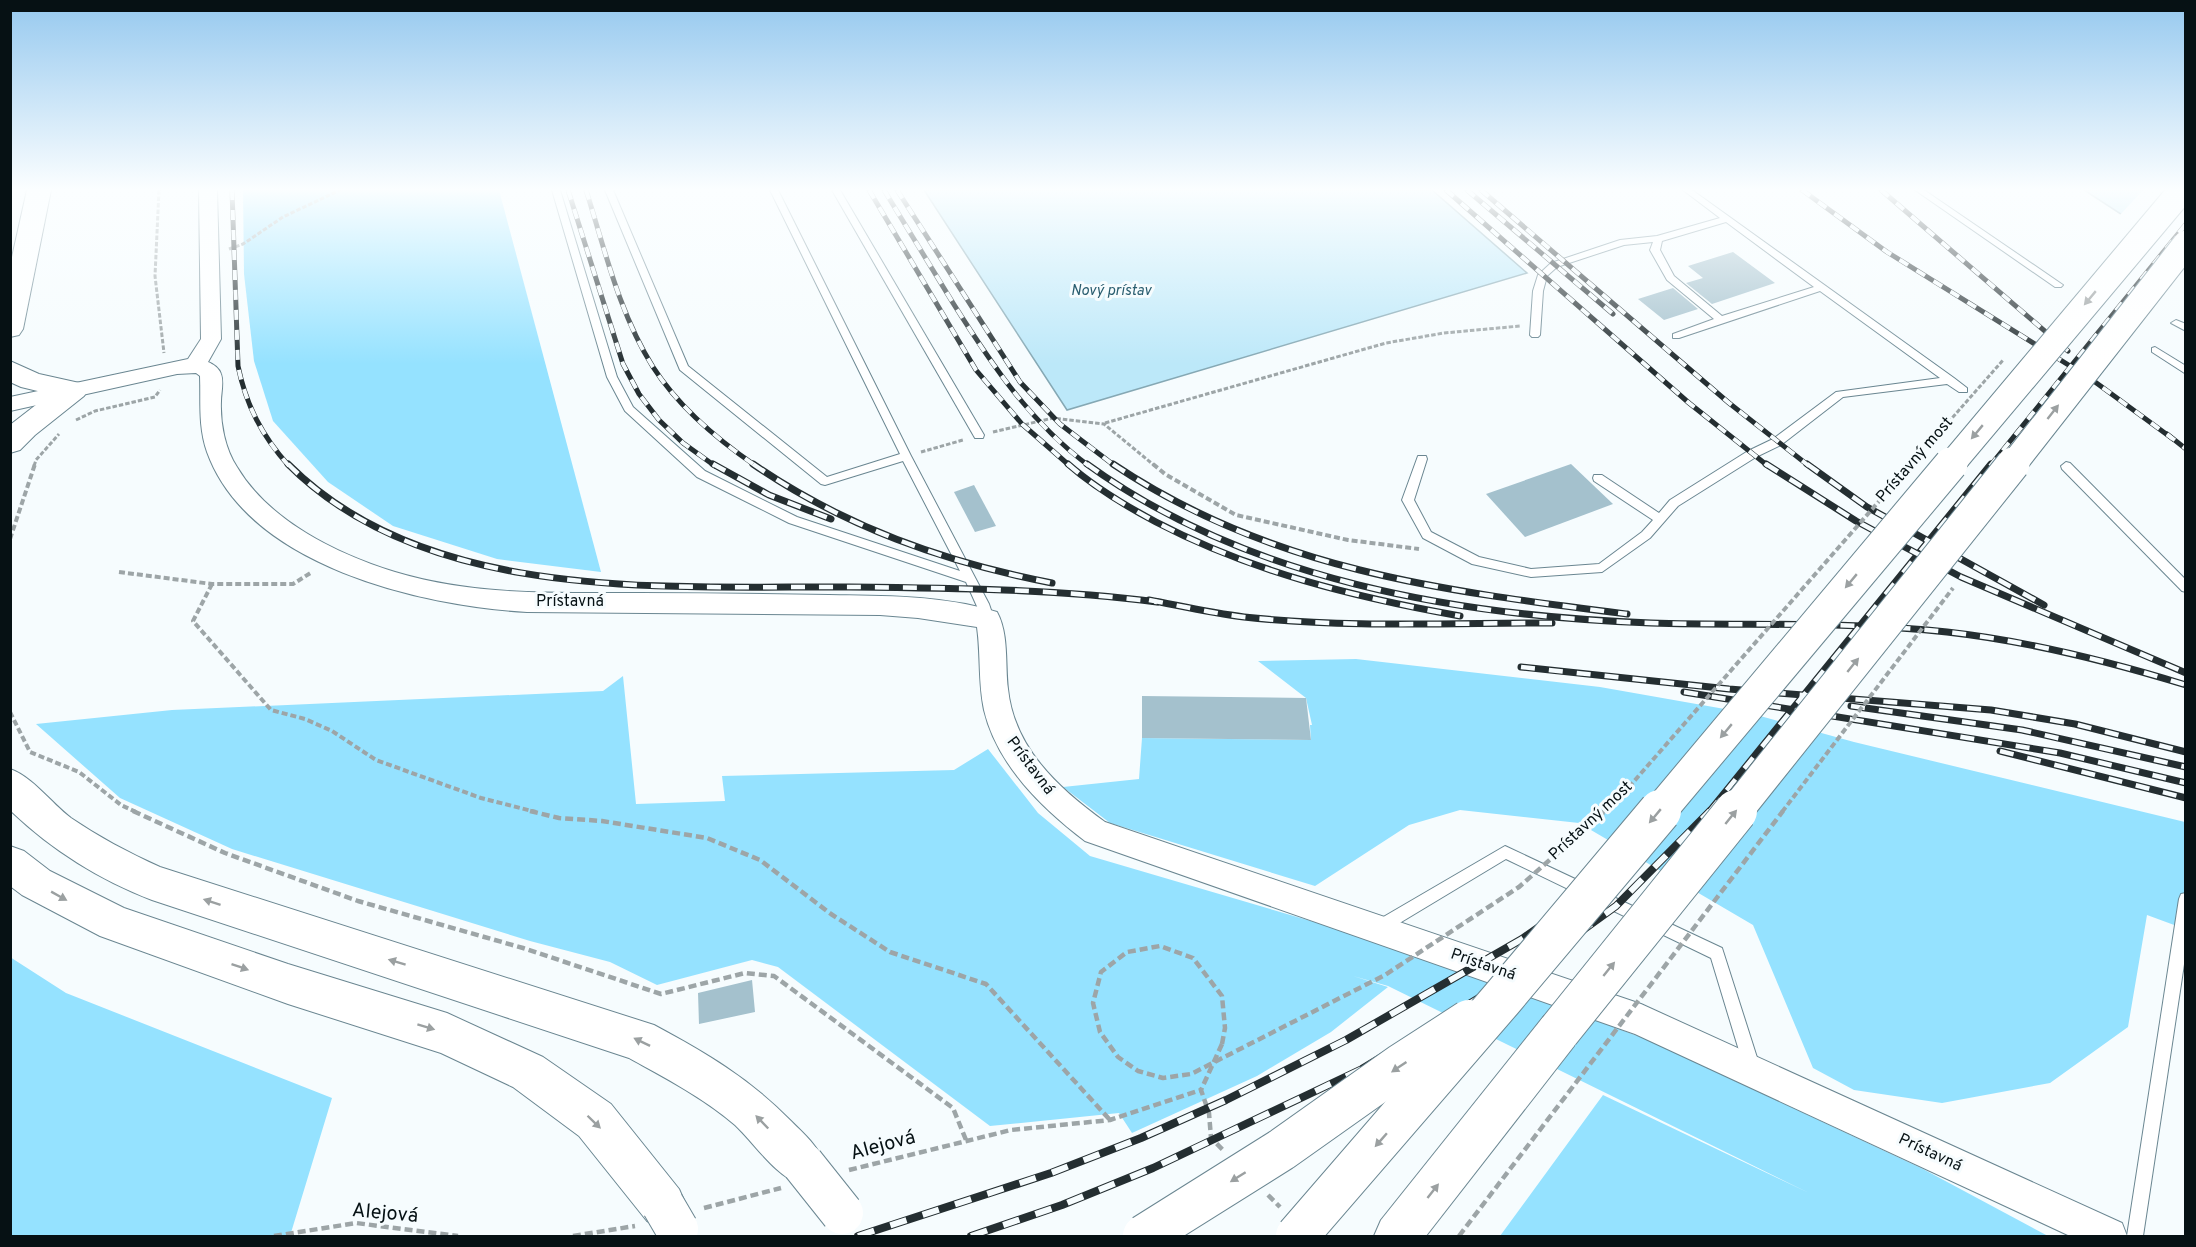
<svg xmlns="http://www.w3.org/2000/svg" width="2196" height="1247" font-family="Overpass,sans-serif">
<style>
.green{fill:#95e2ff}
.water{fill:#bce8f9;stroke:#85a8b4;stroke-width:1.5}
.pier{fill:#f6fcfe}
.building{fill:#a4c1cd}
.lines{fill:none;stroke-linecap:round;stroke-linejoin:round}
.lane-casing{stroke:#6a8691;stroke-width:2}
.street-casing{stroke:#6a8691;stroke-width:2}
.secondary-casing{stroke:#6a8691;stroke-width:2}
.highway-casing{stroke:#6a8691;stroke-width:2}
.path-far2{stroke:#9da5a7;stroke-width:3;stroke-dasharray:4.5 2;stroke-linecap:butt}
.path-far1{stroke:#9da5a7;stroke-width:4;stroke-dasharray:6 3;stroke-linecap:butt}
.path{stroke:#9da5a7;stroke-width:4.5;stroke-dasharray:8 4;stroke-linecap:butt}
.lane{fill:#fff;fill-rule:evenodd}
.street{fill:#fff;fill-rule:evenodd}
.secondary{fill:#fff;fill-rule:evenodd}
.highway{fill:#fff;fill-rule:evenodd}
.rail-far2-casing{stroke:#242e31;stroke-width:5}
.rail-far1-casing{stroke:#242e31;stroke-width:7}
.rail-casing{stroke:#242e31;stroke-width:8}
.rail-far2{stroke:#f6fcfe;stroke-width:4;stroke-dasharray:10;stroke-linecap:butt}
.rail-far1{stroke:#f6fcfe;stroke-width:4.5;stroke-dasharray:14;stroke-linecap:butt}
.rail{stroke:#f6fcfe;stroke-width:6;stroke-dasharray:17;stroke-linecap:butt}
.secondary-bridge-casing{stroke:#6a8691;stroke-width:44;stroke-linecap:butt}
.highway-bridge-far2-casing{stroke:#6a8691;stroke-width:28;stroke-linecap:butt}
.highway-bridge-far1-casing{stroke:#6a8691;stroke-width:35;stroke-linecap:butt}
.highway-bridge-casing{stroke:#6a8691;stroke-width:44;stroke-linecap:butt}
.path-bridge-far2{stroke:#9da5a7;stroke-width:3;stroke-dasharray:4.5 2;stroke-linecap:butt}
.path-bridge-far1{stroke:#9da5a7;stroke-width:4;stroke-dasharray:6 3;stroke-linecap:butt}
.path-bridge{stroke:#9da5a7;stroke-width:4.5;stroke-dasharray:8 4;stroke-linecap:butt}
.secondary-bridge{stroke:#fff;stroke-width:42}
.highway-bridge-far2{stroke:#fff;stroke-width:26}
.highway-bridge-far1{stroke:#fff;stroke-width:33}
.highway-bridge{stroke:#fff;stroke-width:42}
.oneway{fill:#9ba0a1}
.labels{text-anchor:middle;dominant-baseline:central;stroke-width:6;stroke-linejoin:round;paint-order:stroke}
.far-water-label{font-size:15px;font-style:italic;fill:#295d6f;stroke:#f6fcfe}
.street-label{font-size:16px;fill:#061114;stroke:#f6fcfe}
.near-street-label{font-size:20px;fill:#061114;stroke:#f6fcfe}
</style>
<rect width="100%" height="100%" fill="#f6fcfe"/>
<g class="green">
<path d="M243 190H499L601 572 497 559 393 526 328 482 273 421 254 361 244 274Z"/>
<path d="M1356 659 1600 687 1753 714 1854 742 2185 822V929L2147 915 2128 1027 2050 1083 1942 1103 1854 1090 1813 1068 1753 925 1579 823 1460 810 1409 825 1315 886 1110 823 1063 787 1139 779 1142 738 1311 740 1310 725H1312L1306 698 1258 661Z"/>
<path d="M623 676 636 804 725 801 722 776 954 770 988 749 1038 813 1090 856 1406 949 1648 1040 1923 1169 2048 1236H1500L1603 1095 1809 1193 1388 986 1353 976 1388 987 1331 1032 1257 1076 1132 1133 1119 1113 990 1126 778 967 752 960 657 985 610 962 530 941 232 849 120 798 36 724 172 710 603 691Z"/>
<path d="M10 957 66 993 332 1098 290 1236H11Z"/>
</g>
<g class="water">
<path d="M924 190H1432L1527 273 1067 410Z"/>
<path d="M2084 190H2185V256Z"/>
</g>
<path class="pier" d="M2143 190H2186V259L2119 216Z"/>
<g class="building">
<path d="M1733 252 1775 283 1712 304 1686 283 1703 278 1688 266Z"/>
<path d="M1673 288 1698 309 1664 320 1638 299Z"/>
<path d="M1571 464 1613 504 1525 537 1486 494Z"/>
<path d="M974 485 996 526 975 532 954 492Z"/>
<path d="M1142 696 1306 698 1311 740 1142 738Z"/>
<path d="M752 980 755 1012 699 1024 698 993Z"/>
</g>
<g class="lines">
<defs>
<g id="lane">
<path d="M552 190H560L617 377 633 407 705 471 797 517 960 571 903 461 825 485 821 484 680 370 605 190H613L688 366 827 477 900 454 770 190H778L911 456 989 604 994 619 992 622H984L966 582 789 523 697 477 625 411 607 377Z"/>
<path d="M832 190H840L984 435 983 438H975Z"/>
<path d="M1683 190H1692L1954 378 1967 388V392H1959L1947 384 1843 397 1781 445 1756 457 1678 506 1650 538 1602 572 1531 577 1472 564 1423 538 1402 500 1418 456H1426L1427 459 1414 500 1431 532 1479 557 1531 569 1599 564 1642 532 1653 520 1594 481 1593 478 1594 475H1602L1659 513 1670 500 1748 451 1773 439 1836 392 1940 378 1820 291 1679 338H1673V334L1714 319 1667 280 1650 250 1653 242 1624 245 1557 267 1547 276 1543 291 1540 335 1538 337H1532L1530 335 1533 291 1538 275 1551 263 1620 240 1657 236 1720 218ZM1726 222 1814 287 1722 316 1674 276 1660 250 1662 241Z"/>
<path d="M1915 190H1924L2063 285 2061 287H2055Z"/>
<path d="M2176 320 2186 324V331L2171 323Z"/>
<path d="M2155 347 2186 366V374L2152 352V348Z"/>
<path d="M2066 462 2070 463 2186 580V592L2182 591 2062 469 2061 466Z"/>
<path d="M1505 846 1722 948 1760 1067 1757 1072 1752 1075 1747 1072 1744 1067 1711 958 1506 859 1383 933 1378 935 1373 933 1371 928 1373 923Z"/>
<path d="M2186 893V951L2143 1236H2127L2179 899 2181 894Z"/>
</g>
<path id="street" d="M199 190H217L221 339 208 362C213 364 219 368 221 374 224 382 221 393 221 401 220 423 225 449 237 467 269 521 337 554 395 572 475 596 558 593 640 593 703 593 766 594 829 595 884 596 944 595 997 612 1009 634 1005 664 1008 689 1014 748 1059 789 1105 822L1641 1004 2122 1223 2127 1236H2070L1635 1034 1085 841C1042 808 997 765 984 710 978 683 981 655 977 627L918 618 880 615 527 612C421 606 248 566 207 452 198 426 201 402 200 376L196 373 177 374 10 411V397L188 359 201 339Z"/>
<g id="secondary">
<path d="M27 190H51L23 329 19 335 10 337V266Z"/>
<path d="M10 361 39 374 84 384 88 390 84 396 35 435 20 450 10 453V425L50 394 21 387 10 382Z"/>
<path d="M10 769C33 777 51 803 71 818 99 837 129 853 160 867L654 1025C706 1053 749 1078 791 1121 805 1135 818 1146 825 1164L819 1180 803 1186C774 1175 757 1146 735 1125 704 1098 665 1078 629 1058L152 900C100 880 52 850 12 812Z"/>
<path d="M10 846 24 851 50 871 124 908 288 964 447 1013 543 1057 611 1104 679 1189 686 1205 679 1221 663 1228 647 1221 579 1136 513 1087 441 1053 288 1004 100 936 22 895 10 886Z"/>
</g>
<path id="highway" d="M1559 1010 1574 1016 1580 1031 1574 1046 1426 1236H1374L1381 1220 1544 1016Z"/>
</defs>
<use href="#lane" class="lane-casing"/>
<use href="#street" class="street-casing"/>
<use href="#secondary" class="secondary-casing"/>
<use href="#highway" class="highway-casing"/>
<g class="path-far2">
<path d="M159 190 155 276 164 353"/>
<path d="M229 249 243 244 283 217 340 190"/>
<path d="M76 420 95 411 155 397 160 390"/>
<path d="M1105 423 1386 343 1444 333 1520 326"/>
<path d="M993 432 1053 418 1104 424 1155 466"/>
<path d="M921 452 963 440"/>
<path d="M34 466 36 460 59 434"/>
</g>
<g class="path-far1">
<path d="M1153 464 1165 474 1236 515 1348 540 1419 549"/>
<path d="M10 539 35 464"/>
<path d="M119 572 212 584H293L312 572"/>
<path d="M212 584 193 621 271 710 305 719 332 731 376 760 481 798 536 812"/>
<path d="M10 712 30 752 79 772 121 805 136 812"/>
</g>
<g class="path">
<path d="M133 811 225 853 358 901 523 948 661 994 745 973 774 976 953 1108 966 1140"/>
<path d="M530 811 559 818 602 821 707 838 760 860 831 914 890 952 986 984 1110 1120"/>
<path d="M1222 1044 1201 1090 1209 1113 1211 1138 1223 1150"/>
<path d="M849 1170 1011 1130 1110 1120 1201 1090"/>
<path d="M1268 1195 1280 1207"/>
<path d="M704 1208 781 1188"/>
<path d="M274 1236 356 1223 458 1236"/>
<path d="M573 1236 635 1226"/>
</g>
<use href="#lane" class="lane"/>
<use href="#street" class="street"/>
<use href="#secondary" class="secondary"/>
<use href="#highway" class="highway"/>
<defs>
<g id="rail-far2">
<path d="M232 190 238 366C246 405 262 436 289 466"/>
<path d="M568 190 623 364 639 394 659 420 683 443 715 466"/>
<path d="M586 190C605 250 619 313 653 367 678 406 718 440 756 466"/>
<path d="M869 190 976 370 1022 424 1070 466"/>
<path d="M884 190C907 228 930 265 953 303 992 365 1030 422 1089 466"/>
<path d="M897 190 1020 382 1060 424 1115 466"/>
<path d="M1446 190 1689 403 1768 466"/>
<path d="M1467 190 1613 314"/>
<path d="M1481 190 1729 403 1809 466"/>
<path d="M1802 190 1887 252 2091 379 2173 439"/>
<path d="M1881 190 2068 351"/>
<path d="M2167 434 2186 449"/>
<path d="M1964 466 2186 197"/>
<path d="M1990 466 2186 224"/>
</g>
<g id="rail-far1">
<path d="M288 464C427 604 668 586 849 587 952 588 1055 589 1157 602"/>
<path d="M713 464 769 495 831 519"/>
<path d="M753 464C845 527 944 562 1052 583"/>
<path d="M1068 464C1094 487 1126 506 1156 522 1252 572 1354 597 1460 616"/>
<path d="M1087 464C1247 580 1457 616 1651 623 1749 626 1848 621 1947 632 2028 641 2108 661 2186 685"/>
<path d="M1113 464C1271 570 1443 591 1627 614"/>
<path d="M1766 464 1856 521 1961 577 2186 673"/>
<path d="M1807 464 1867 507 2044 605"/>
<path d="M1149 600C1181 606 1212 613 1244 617 1346 628 1450 623 1552 623"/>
<path d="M1521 667 1729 689 1991 710 2075 724 2186 752"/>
<path d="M1684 692 2060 753 2186 783"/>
<path d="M1851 706 2022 730 2186 767"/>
<path d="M2000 751 2186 798"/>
<path d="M1674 812 1736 741 1965 464"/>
<path d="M1709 812 1991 464"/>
</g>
<g id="rail">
<path d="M858 1236 1051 1173 1141 1138 1226 1100 1346 1040 1522 939 1593 889 1675 811"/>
<path d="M971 1236 1062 1205 1153 1168 1362 1069 1540 961 1616 906 1710 811"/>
</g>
</defs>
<use href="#rail-far2" class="rail-far2-casing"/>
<use href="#rail-far1" class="rail-far1-casing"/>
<use href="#rail" class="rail-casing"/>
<use href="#rail-far2" class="rail-far2"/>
<use href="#rail-far1" class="rail-far1"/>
<use href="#rail" class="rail"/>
<defs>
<g id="secondary-bridge">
<path d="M803 1164 842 1213"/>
<path d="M663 1205 677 1229"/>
</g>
<g id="highway-bridge-far2">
<path d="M1950 466 2182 190"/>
<path d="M2012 466 2186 244"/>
</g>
<g id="highway-bridge-far1">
<path d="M1659 812 1951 464"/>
<path d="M1735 812 2013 464"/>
</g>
<g id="highway-bridge">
<path d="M1559 1031 1736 811"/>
<path d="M1144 1236 1281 1150 1401 1065 1469 1021"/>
<path d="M1297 1236 1501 1000 1660 811"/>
</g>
</defs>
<use href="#secondary-bridge" class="secondary-bridge-casing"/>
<use href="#highway-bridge-far2" class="highway-bridge-far2-casing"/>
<use href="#highway-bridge-far1" class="highway-bridge-far1-casing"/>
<use href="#highway-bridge" class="highway-bridge-casing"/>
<path class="path-bridge-far2" d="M1931 442 2004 359"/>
<g class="path-bridge-far1">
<path d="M1603 812 1622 795 1881 499"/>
<path d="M1782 812 1953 588"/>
</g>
<g class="path-bridge">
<path d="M1222 1044 1225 1028 1222 996 1193 958 1160 946 1127 952 1101 972 1093 1003 1100 1032 1118 1057 1138 1071 1163 1078 1191 1074 1385 975 1519 887 1605 811"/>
<path d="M1459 1236 1783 811"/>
</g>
<use href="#secondary-bridge" class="secondary-bridge"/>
<use href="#highway-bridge-far2" class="highway-bridge-far2"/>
<use href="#highway-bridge-far1" class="highway-bridge-far1"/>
<use href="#highway-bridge" class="highway-bridge"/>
</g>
<defs><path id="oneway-solid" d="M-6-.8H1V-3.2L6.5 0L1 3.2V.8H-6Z" transform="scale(1.5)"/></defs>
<g class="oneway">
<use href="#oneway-solid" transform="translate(2090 298) rotate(130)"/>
<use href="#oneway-solid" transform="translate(2053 412) rotate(-52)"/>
<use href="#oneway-solid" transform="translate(1977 432) rotate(130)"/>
<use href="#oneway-solid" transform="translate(1851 581) rotate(130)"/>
<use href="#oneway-solid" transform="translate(1853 665) rotate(-51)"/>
<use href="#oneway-solid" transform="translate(1726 731) rotate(130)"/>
<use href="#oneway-solid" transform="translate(1655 816) rotate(130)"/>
<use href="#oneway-solid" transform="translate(1731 817) rotate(-51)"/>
<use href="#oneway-solid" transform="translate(59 896) rotate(29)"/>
<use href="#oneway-solid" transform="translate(212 902) rotate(-162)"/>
<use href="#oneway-solid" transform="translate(397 962) rotate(-163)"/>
<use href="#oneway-solid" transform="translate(240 967) rotate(19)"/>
<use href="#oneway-solid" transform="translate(1609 969) rotate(-51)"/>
<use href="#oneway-solid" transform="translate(426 1027) rotate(17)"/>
<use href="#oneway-solid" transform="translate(642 1042) rotate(-154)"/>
<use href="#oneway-solid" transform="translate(1399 1067) rotate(146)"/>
<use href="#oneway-solid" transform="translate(594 1122) rotate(44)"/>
<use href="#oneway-solid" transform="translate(762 1122) rotate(-134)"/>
<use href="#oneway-solid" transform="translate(1381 1140) rotate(131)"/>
<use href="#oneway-solid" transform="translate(1238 1177) rotate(148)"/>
<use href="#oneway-solid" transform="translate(1433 1191) rotate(-52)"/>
</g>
<linearGradient id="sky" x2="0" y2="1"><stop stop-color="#96c9ef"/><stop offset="0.52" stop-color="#fbfeff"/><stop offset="1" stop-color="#fbfeff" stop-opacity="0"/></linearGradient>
<rect width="2196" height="364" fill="url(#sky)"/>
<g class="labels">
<g class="far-water-label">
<text x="1111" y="291">Nový prístav</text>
</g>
<g class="street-label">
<text transform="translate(1915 460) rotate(-49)">Prístavný most</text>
<text x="570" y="602">Prístavná</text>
<text transform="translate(1030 766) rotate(53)">Prístavná</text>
<text transform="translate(1591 821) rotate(-43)">Prístavný most</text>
<text transform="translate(1483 965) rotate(19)">Prístavná</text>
<text transform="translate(1930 1153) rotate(25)">Prístavná</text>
</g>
<g class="near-street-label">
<text transform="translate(883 1146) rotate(-15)">Alejová</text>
<text transform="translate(385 1214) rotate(5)">Alejová</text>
</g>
</g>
<rect width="2196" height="1247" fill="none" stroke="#061114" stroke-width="24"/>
</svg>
